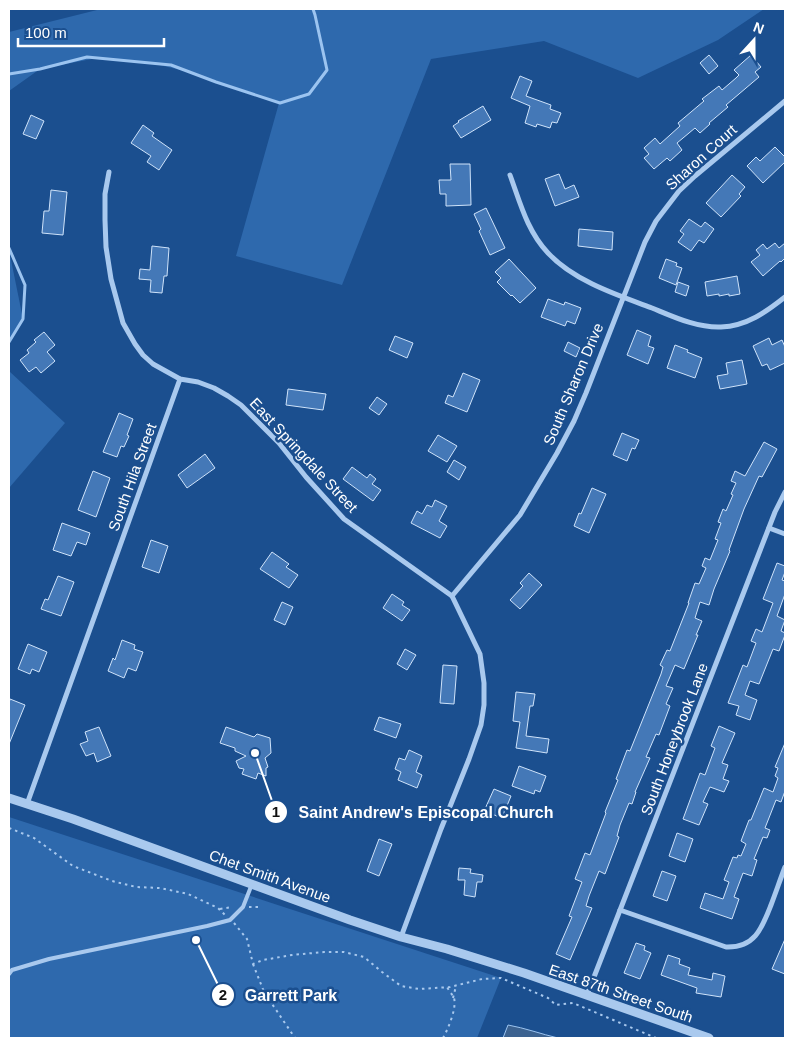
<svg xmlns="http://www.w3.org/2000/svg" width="794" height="1047" font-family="Helvetica,sans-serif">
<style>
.green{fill:#2e69ad}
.water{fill:#3c6290;stroke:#9cc4f0}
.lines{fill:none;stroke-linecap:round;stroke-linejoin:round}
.stream{stroke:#9cc4f0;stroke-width:3}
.building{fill:#4478b7;stroke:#cfe3fa}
.path{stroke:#a9c9ee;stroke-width:2;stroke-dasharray:2.5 4;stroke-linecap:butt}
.service{stroke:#a9c9ee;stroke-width:4}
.minor{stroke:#a9c9ee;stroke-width:5}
.tertiary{stroke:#a9c9ee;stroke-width:9}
.labels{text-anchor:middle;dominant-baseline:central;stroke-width:5;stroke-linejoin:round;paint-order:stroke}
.street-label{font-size:15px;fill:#fff;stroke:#1b4f8f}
.leader{fill:none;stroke:#fff;stroke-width:2}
.callout-dot{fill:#fff;stroke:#1b4f8f;stroke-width:2}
.mark-label{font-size:15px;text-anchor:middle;font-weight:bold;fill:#111}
.callout-label{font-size:16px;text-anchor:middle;font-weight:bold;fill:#fff;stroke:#1b4f8f;stroke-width:5;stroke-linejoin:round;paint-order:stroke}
</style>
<rect width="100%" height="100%" fill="#1b4f8f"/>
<g class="green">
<path d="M101 9H764L718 40 638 78 544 41 431 59 342 285 236 256 279 103 193 73 147 62 97 58 40 69 9 91V32Z"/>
<path d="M9 250 23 319 9 342Z"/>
<path d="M9 371 65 423 9 488Z"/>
<path d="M9 817 501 978 477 1038H9Z"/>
</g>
<path class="water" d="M508 1025C525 1028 541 1034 558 1038H503Z"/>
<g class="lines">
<g class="stream">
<path d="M9 74 40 69 87 57 171 65 216 82 280 103 309 94 327 70 315 15 313 9"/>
<path d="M9 248 25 285 23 319 9 342"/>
</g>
</g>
<g class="building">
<path d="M709 55 718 66 709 74 700 63Z"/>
<path d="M751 55 761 67 755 72 759 77 726 105 728 107 709 123 710 124 700 133 695 128 677 143 682 150 670 161 667 158 654 169 644 158 649 154 644 148 655 138 660 144 680 126 678 123 704 101 702 99 719 86 722 90 736 78 739 75 734 70Z"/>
<path d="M520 76 532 81 526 96 551 105 550 109 561 113 557 123 552 122 550 128 537 124 536 127 525 123 530 106 511 98Z"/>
<path d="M483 106 491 120 461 138 453 126 459 122 458 121Z"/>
<path d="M31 115 44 121 36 139 23 134Z"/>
<path d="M143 125 154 133 152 136 172 150 159 170 147 162 151 156 131 143Z"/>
<path d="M775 147 785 157V162L763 183 747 166 756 157 760 161Z"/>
<path d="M450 164H470L471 205 446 206V194H440L439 180H451Z"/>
<path d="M559 174 565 189 574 185 579 197 555 206 545 179Z"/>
<path d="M732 175 745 187 739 194 741 196 721 217 706 203Z"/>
<path d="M51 190 67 192 63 235 42 233 44 211H49Z"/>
<path d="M486 208 505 248 490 255 479 231 481 229 474 214Z"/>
<path d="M689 219 701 227 705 222 714 229 704 243 699 240 691 251 678 242 684 234 680 231Z"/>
<path d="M579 229 613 232 612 250 578 246Z"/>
<path d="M775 243 779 248 785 243V258L781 262 780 261 763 276 751 262 760 255 756 250 763 244 767 249Z"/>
<path d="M152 246 169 248 167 276H164L162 293 150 292 151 280 139 279 140 269 150 270Z"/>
<path d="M509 259 536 288 520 303 512 295 511 296 497 282 501 278 495 272Z"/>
<path d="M666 259 677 263 676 266 682 268 676 285 659 278Z"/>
<path d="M737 276 740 294 729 296V294L719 296V294L707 296 705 282Z"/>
<path d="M678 282 689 286 686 296 675 292Z"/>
<path d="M548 299 564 305 565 302 581 308 575 324 567 321 565 326 541 317Z"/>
<path d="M637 330 651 336 648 346 654 348 648 364 627 355Z"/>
<path d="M44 332 55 345 47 352 55 361 41 373 36 367 29 372 20 360 29 353 27 350 36 342 34 340Z"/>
<path d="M395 336 413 343 407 358 389 350Z"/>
<path d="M769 338 772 345 782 340 785 347V363L770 370 767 364 762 366 753 346Z"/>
<path d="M568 342 580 348 576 357 564 351Z"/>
<path d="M675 345 688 350 687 352 702 358 695 378 667 368Z"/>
<path d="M742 360 747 384 720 389 717 376 728 374 726 363Z"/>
<path d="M463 373 480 380 467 412 445 403 448 395 453 397Z"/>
<path d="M288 389 326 394 323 410 286 405Z"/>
<path d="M377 397 387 404 379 415 369 408Z"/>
<path d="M119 413 133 419 127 435 129 436 124 447 121 446 117 457 103 452Z"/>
<path d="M622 433 639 440 635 449 632 448 627 461 613 455Z"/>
<path d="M438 435 457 446 447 462 428 451Z"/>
<path d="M764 442 777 449 762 477 759 476 744 509 729 550 730 551 714 589 709 605 700 602 695 618 702 621 696 635H698L684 669 675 665 666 686 673 688 666 704 670 706 659 735 656 734 646 757 650 758 635 792H636L632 804 629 803 620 825 617 836 619 837 605 874 599 871 589 896 586 906 592 908 570 960 556 954 572 917 569 916 582 882 575 879 585 853 590 855 606 813 605 812 618 780 616 779 627 750 630 751 661 674 663 667 660 665 667 650 670 651 689 603H688L695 583 699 584 706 568 702 566 705 558 710 560 718 540 715 539 721 523 718 522 723 509 726 511 733 495 731 494 736 483 731 481 735 471 745 476Z"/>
<path d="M205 454 215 468 187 488 178 475Z"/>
<path d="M454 460 466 467 459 480 447 472Z"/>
<path d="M352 467 367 478 370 474 376 479 372 484 381 490 373 501 343 479Z"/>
<path d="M93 471 110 478 96 517 78 510Z"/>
<path d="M592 488 606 494 589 533 574 526 579 513 581 514Z"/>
<path d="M435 500 447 506 439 521 447 526 440 538 411 523 417 511 422 514 427 505 432 507Z"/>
<path d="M62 523 90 533 86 545 77 542 71 556 53 550Z"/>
<path d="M151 540 168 546 159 573 142 567Z"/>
<path d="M272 552 289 564 286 567 298 575 289 588 260 569Z"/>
<path d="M777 563 785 566V572L782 580 785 581V594L777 616 785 620 781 631 785 633V635L779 651 773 649 759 684 750 681 745 695 757 700 750 720 736 715 739 706 728 703 743 665 747 667 756 643 751 641 756 629 762 632 773 603 763 599Z"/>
<path d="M529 573 542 585 520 609 510 600 523 586 520 583Z"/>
<path d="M58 576 74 582 61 616 41 609 45 599 48 600Z"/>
<path d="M392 594 404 602 402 605 410 610 402 621 383 608Z"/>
<path d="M282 602 293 607 285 625 274 620Z"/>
<path d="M122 640 135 645 134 649 143 652 136 671 128 668 124 678 108 671 113 658 115 660Z"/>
<path d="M28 644 47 652 39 672 32 669 30 674 18 669Z"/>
<path d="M405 649 416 655 407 670 397 664Z"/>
<path d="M443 665 457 666 454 704 440 703Z"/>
<path d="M516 692 535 694 533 706H530L526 736 549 739 547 753 516 748 520 722 513 721Z"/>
<path d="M10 699 25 705 9 744V704Z"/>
<path d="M379 717 401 724 396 738 374 730Z"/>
<path d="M719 726 735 733 722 763 728 765 723 779 729 781 724 792 710 787 703 802 708 804 699 825 683 819 700 773 705 775 715 748 711 746Z"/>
<path d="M99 727 111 756 97 762 94 753 86 756 80 744 88 741 85 732Z"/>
<path d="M226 727 254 737 257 734 270 738 271 753 265 758 268 767 266 768V776L258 773 256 779 242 774 244 769 239 768 236 761 246 756 235 751V748L220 743Z"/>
<path d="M785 743V791L781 802 776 800 765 828 770 830 767 838 763 837 754 859 757 860 752 876 743 873 734 897 739 899 732 919 700 908 705 893 723 899 729 882 724 880 733 857 737 858 738 855 741 856 746 844 741 841 749 820H751L764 788 773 792 778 778 775 776 778 768 775 767Z"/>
<path d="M409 750 422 756 416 772 422 775 417 788 398 780 401 772 395 769 399 758 405 760Z"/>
<path d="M519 766 546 776 540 792 535 790 534 794 512 786Z"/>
<path d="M494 789 511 796 502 818 484 811Z"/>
<path d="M677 833 693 839 685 862 669 856Z"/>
<path d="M379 839 392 844 379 876 367 871Z"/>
<path d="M459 868 471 869 470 873 483 875 482 882H477L475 897 464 895 465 880H458Z"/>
<path d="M662 871 676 876 667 901 653 896Z"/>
<path d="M785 939V974L772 969Z"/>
<path d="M636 943 645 946 644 950 651 953 640 979 624 973Z"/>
<path d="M668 955 680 959 679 964 690 968 688 975 712 980 713 973 725 976 721 997 696 993 697 988 661 975Z"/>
</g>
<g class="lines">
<g class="path">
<path d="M9 828 34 838 73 866 112 881 136 887 160 888 188 894 218 908 225 915"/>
<path d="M249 907H262"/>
<path d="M220 909 232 907"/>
<path d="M234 923 247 939 253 964 263 960 292 955 324 952H344L364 957 382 972 401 986 419 989 450 987 482 979 501 978 548 998 556 1005 573 1003 656 1038"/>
<path d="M253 964 264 992 295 1038"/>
<path d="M453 998 456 986"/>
<path d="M443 1038C448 1029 457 1008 454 998 453 995 449 991 447 987"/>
</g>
<path class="service" d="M9 974 12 970 49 959 207 926 230 920 243 907 252 884"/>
<g class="minor">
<path d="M109 172 105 194V220L106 247 111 279 123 323 135 344 143 355 153 364 180 379 198 382 214 388 228 396 241 405 279 443 306 477 344 519 452 596 480 654 484 683V705L481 725 469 759 441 829 401 937"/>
<path d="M510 175C520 202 527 231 548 253 574 281 617 295 652 308 674 317 697 328 721 327 747 326 766 312 785 297"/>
<path d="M769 528 785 534"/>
<path d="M452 596 520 515 557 453 574 421 586 393 645 242 656 221 679 191 695 176 785 101"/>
<path d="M27 804 180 379"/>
<path d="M620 910 726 947C755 948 762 928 771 905 776 892 780 880 785 867"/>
<path d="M587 995 775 512 785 492"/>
</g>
<path class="tertiary" d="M9 798 73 819 350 920 401 937 447 949 524 973 709 1038"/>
</g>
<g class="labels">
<g class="street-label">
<text transform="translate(701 157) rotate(-42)">Sharon Court</text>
<text transform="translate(573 384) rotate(-67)">South Sharon Drive</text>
<text transform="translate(304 455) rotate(47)">East Springdale Street</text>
<text transform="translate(132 477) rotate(-70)">South Hila Street</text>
<text transform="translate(674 739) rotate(-69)">South Honeybrook Lane</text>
<text transform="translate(270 876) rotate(20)">Chet Smith Avenue</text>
<text transform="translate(621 993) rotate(19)">East 87th Street South</text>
</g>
</g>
<path class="leader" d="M255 753L276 812M196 940L223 995"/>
<g class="callout-dot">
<circle cx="255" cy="753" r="5"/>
<circle cx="196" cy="940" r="5"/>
<circle cx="276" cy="812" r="12"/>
<circle cx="223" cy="995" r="12"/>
</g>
<g class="mark-label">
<text x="276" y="817">1</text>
<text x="223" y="1000">2</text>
</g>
<g class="callout-label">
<text x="426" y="818">Saint Andrew's Episcopal Church</text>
<text x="291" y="1001">Garrett Park</text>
</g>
<rect width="794" height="1047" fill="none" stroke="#ffffff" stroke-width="20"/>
<g transform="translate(754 40) rotate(21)" stroke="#1b4f8f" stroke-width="4" paint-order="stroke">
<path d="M0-4L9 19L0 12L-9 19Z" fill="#ffffff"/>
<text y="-8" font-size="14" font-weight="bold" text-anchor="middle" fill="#ffffff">N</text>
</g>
<path d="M18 38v8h146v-8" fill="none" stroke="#ffffff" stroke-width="2.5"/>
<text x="25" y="38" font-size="15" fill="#ffffff" stroke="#1b4f8f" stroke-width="4" paint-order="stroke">100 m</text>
</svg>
